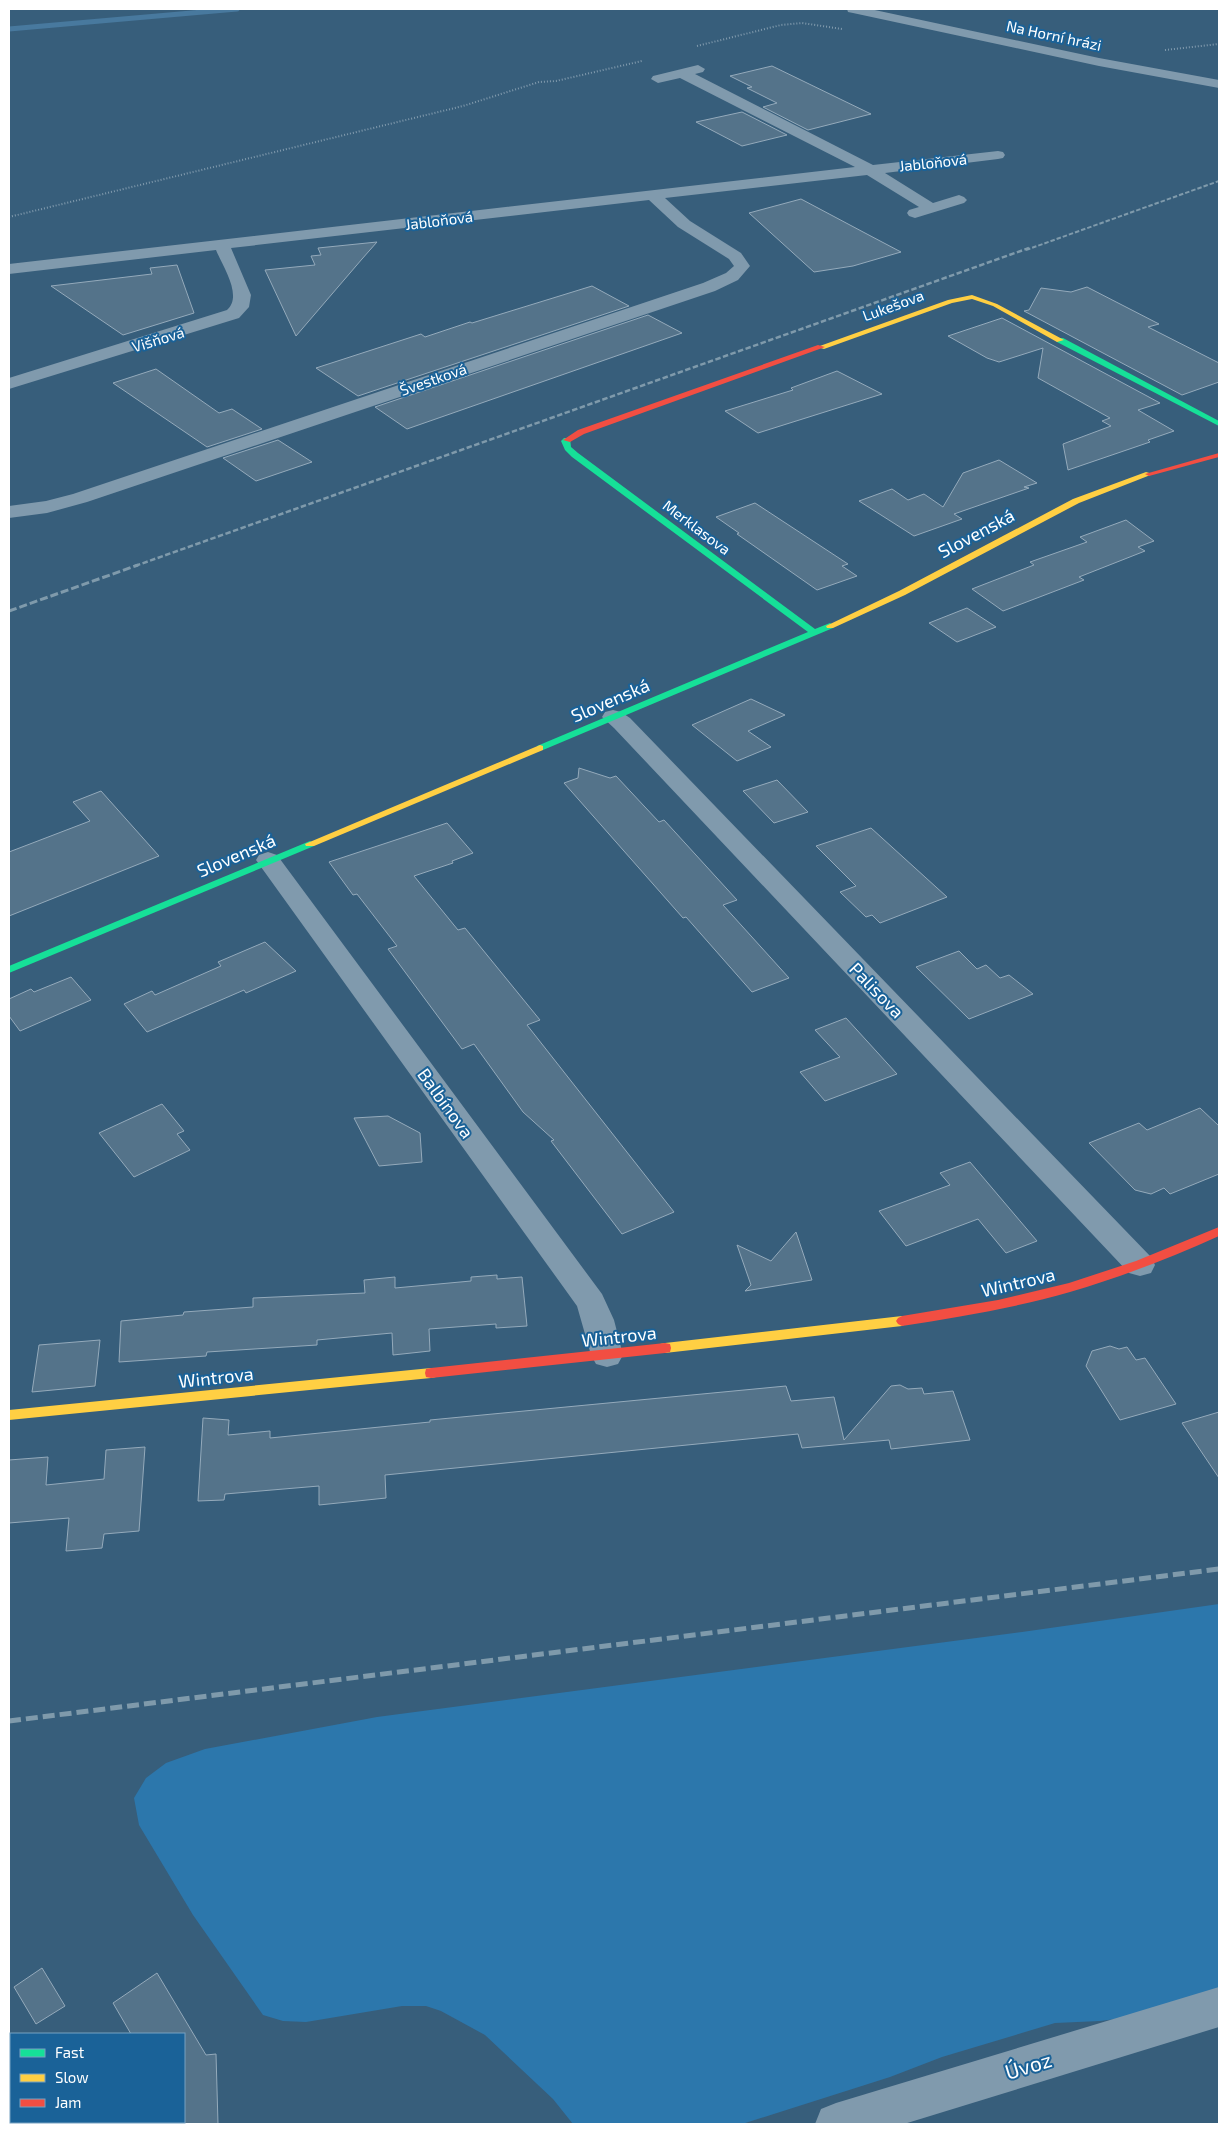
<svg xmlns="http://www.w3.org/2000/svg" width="1228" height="2133" font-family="'Exo 2',sans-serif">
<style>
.green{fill:#2c77ac}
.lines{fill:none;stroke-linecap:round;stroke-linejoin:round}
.stream{stroke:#48799e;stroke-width:5}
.building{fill:#54738a;stroke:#94aabb}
.path{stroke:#809aad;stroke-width:2;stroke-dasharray:1 2;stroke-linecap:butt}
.street{fill:#809aad;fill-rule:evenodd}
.fast{fill:#16e098;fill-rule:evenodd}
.slow{fill:#ffcf43;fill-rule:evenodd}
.jam{fill:#f24e42;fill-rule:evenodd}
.rail-far3{stroke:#7f9aab;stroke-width:2;stroke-dasharray:4.5 2;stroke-linecap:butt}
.rail-far2{stroke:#7f9aab;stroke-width:2.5;stroke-dasharray:5.5 2.5;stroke-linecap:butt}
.rail-far1{stroke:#7f9aab;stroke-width:3;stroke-dasharray:8 3;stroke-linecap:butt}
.rail{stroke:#7f9aab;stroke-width:5;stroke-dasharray:12 5;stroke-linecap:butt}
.labels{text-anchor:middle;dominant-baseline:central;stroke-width:4;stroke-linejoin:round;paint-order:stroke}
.far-street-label{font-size:15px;fill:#fff;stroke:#1a6298}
.street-label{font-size:18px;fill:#fff;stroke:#1a6298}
.near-street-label{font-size:21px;fill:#fff;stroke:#1a6298}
</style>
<rect width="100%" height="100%" fill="#375e7b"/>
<path class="green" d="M1219 1604V2002L1194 2009 1100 2021 1055 2023 942 2057 890 2077 742 2124H573L553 2099 485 2035 441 2011 426 2006H402L306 2022 283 2021 263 2015 193 1915 139 1825 134 1798 146 1778 166 1763 205 1749 377 1717 1022 1632Z"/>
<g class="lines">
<path class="stream" d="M9 29 237 9"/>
</g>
<g class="building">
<path d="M772 66 871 114 808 130 763 107 777 103 747 88 752 87 730 76Z"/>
<path d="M742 112 787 135 742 146 696 122Z"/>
<path d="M801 199 865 233 901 252 853 266 814 272 749 213Z"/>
<path d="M377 242 362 259 296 336 265 270 315 265 311 256 321 255 318 248Z"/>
<path d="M177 265 194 313 123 335 51 286 152 274 150 268Z"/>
<path d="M592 286 629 306 358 396 316 368 421 334 425 337 470 322 472 323Z"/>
<path d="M1087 287 1159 324 1148 327 1219 363V382L1182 395 1024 311 1029 310 1041 288 1071 292Z"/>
<path d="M648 315 682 333 407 429 375 407Z"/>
<path d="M1002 318 1160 403 1138 410 1174 431 1148 440 1150 442 1068 470 1063 444 1111 426 1102 421 1110 418 1038 378 1043 348 999 362 987 358 948 336Z"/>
<path d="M156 369 219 413 232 409 262 429 207 447 113 383Z"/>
<path d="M837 371 882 394 758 433 725 411 793 390 791 388Z"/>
<path d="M278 440 312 462 256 481 223 458Z"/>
<path d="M999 460 1037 483 1024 487 1029 488 954 514 962 519 914 536 859 501 892 489 908 500 924 494 943 507 963 473Z"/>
<path d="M755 503 848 564 842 566 857 576 817 590 737 534 739 533 716 517Z"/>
<path d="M1126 520 1154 541 1138 547 1145 551 1079 577 1084 580 1003 611 972 589 1034 565 1030 562 1087 542 1080 537Z"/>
<path d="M967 608 996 627 957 642 929 623Z"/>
<path d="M751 699 785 715 748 731 771 747 737 761 692 725Z"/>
<path d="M579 768 610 778 616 776 659 822 664 820 737 900 723 905 789 978 752 992 686 917 683 918 564 783 578 778Z"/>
<path d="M777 780 808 812 774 823 743 791Z"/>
<path d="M101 791 159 856 9 916V852L90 821 73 802Z"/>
<path d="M447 823 473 853 452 861 453 863 414 876 458 930 465 928 540 1020 527 1025 674 1212 622 1234 551 1141 554 1140 523 1112 474 1044 462 1049 388 949 397 946 357 894 353 895 329 862Z"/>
<path d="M871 828 947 897 880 923 872 915 866 917 840 892 856 886 816 846Z"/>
<path d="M265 942 296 971 246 993 244 990 147 1032 124 1004 152 991 155 995 221 966 218 962Z"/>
<path d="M959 951 977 969 986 965 1000 978 1009 975 1033 994 969 1019 916 967Z"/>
<path d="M71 977 91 1000 20 1031 9 1016V999L31 989 34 992Z"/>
<path d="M846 1018 897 1074 825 1101 800 1072 840 1057 815 1030Z"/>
<path d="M162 1104 184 1131 177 1134 190 1150 134 1177 99 1133Z"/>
<path d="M1200 1108 1219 1126V1174L1170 1194 1164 1188 1151 1194 1135 1190 1089 1143 1139 1123 1147 1130Z"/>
<path d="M388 1116 420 1133 422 1162 379 1166 354 1118Z"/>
<path d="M970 1162 1037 1241 1006 1253 978 1219 906 1246 879 1211 950 1185 940 1173Z"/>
<path d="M796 1232 812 1280 745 1291 751 1285 737 1245 771 1261Z"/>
<path d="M497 1275V1279L522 1277 527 1326 496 1328V1324L429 1329 430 1351 393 1355 392 1333 317 1340V1345L207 1352 206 1356 119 1362 121 1321 183 1315 184 1312 253 1307V1298L365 1293 364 1280 395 1277V1288L471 1281V1277Z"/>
<path d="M100 1340 95 1386 32 1392 39 1345Z"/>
<path d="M1110 1346 1119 1349 1127 1347 1136 1360 1145 1358 1176 1404 1120 1420 1086 1366 1092 1351Z"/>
<path d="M900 1385 908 1389 922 1388 924 1394 953 1391 970 1440 891 1449 889 1440 802 1448 798 1434 385 1475 386 1498 319 1505V1486L225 1494 224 1500 198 1501 203 1418 229 1420 228 1435 270 1431V1438L430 1422V1420L786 1386 791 1401 834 1397 844 1440 891 1386Z"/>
<path d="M1219 1412V1478L1182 1423Z"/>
<path d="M145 1447 139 1531 104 1534 102 1548 66 1551 69 1518 9 1523V1460L48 1457 46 1485 104 1479 106 1450Z"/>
<path d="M42 1968 65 2006 36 2024 14 1987Z"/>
<path d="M157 1973 206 2055 216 2054 218 2124H184V2034H131L113 2003Z"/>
</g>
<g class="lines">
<g class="path">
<path d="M697 46 781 25 802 23 842 29"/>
<path d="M1165 50 1219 44"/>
<path d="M9 217 463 106 539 82 556 81 642 61"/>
</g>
<g class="street">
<path d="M847 9H870L1099 58 1219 80V88L1099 66 853 13 848 12Z"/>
<path d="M698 65 705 69 703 72 695 74 873 165 998 151 1003 152 1005 155 1003 158 998 159 885 173 933 203 959 195 964 197 967 200 964 203 915 218 909 216 907 213 909 210 919 207 867 175 665 198 690 221 741 253 750 266 738 280 715 291 87 502 47 513 9 518V506L46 501 73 494 703 283 726 273 734 266 729 259 678 227 649 200 231 248 251 295 249 307 239 318 9 389V378L227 310C243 296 223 267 216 250L9 274V264L855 167 680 78 658 83 651 79 653 76Z"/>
<path d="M613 710 621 712 630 718 1151 1257 1155 1265 1151 1273 1140 1276 1129 1273 614 728 602 717 605 712Z"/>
<path d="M268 852 277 855 602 1294 614 1320 623 1355 618 1364 607 1367 596 1364 591 1355 577 1306 256 860 259 855Z"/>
<path d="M1219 1987V2027L904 2124H815L821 2109 836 2103Z"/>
</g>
<g class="fast">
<path d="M1057 338H1063L1219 421V426L1057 342Z"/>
<path d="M564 438H570L571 447 578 453 815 629 830 623 834 626 833 628 543 750H537V746L808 632 572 457 565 450 561 441Z"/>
<path d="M310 841 315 844 314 846 9 973V966Z"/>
</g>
<g class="slow">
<path d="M972 295 997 304 1064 340 1057 342 993 306 972 299 952 303 824 349 817 347 948 300Z"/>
<path d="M1146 472 1153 474 1079 503 905 595 833 628H827L826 626 899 591 1073 499Z"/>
<path d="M540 745 543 746V750L314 846H306L305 844Z"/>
<path d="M902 1316 906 1318 908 1321 906 1324 902 1326 665 1353 660 1352 659 1348 660 1344 665 1343Z"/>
<path d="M431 1368 436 1369 437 1373 436 1377 431 1378 9 1420V1410Z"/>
</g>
<g class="jam">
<path d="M818 345 825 347 584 434 570 442 563 440 578 430Z"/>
<path d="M1219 453V457L1149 476 1145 474Z"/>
<path d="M1219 1227V1236C1170 1258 1121 1277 1070 1292 1015 1308 958 1317 902 1326L898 1324 896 1321 898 1318 902 1316 998 1300 1069 1283 1136 1261Z"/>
<path d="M665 1343 670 1344 671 1348 670 1352 665 1353 431 1378 426 1377 425 1373 426 1369 431 1368Z"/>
</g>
<path class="rail-far3" d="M1026 250 1219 181"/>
<path class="rail-far2" d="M135 566 1029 248"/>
<path class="rail-far1" d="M9 611 138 565"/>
<path class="rail" d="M9 1721 1219 1569"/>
</g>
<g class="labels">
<g class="far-street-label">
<text transform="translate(1054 35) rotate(12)">Na Horní hrázi</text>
<text transform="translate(933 162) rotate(-6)">Jabloňová</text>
<text transform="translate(439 220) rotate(-7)">Jabloňová</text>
<text transform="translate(893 305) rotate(-20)">Lukešova</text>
<text transform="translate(158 339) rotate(-17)">Višňová</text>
<text transform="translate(433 379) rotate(-19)">Švestková</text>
<text transform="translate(697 527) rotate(37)">Merklasova</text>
</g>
<g class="street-label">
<text transform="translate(976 533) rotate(-28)">Slovenská</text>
<text transform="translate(610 700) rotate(-23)">Slovenská</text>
<text transform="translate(236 855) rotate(-23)">Slovenská</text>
<text transform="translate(877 990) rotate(46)">Palisova</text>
<text transform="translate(446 1103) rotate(54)">Balbínova</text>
<text transform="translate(1018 1282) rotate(-13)">Wintrova</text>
<text transform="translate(619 1336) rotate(-6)">Wintrova</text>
<text transform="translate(216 1377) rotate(-6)">Wintrova</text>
</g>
<g class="near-street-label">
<text transform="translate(1028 2065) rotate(-17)">Úvoz</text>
</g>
</g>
<rect width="1228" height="2133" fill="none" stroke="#ffffff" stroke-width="20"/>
<rect x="10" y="2033" width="175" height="90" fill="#1a6298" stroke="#76a1c1"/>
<rect x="20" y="2049" width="25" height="8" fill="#16e098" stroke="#76a1c1"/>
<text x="55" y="2058" font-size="15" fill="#ffffff">Fast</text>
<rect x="20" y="2074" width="25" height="8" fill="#ffcf43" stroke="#76a1c1"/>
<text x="55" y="2083" font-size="15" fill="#ffffff">Slow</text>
<rect x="20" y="2099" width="25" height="8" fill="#f24e42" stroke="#76a1c1"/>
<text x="55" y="2108" font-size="15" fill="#ffffff">Jam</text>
</svg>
